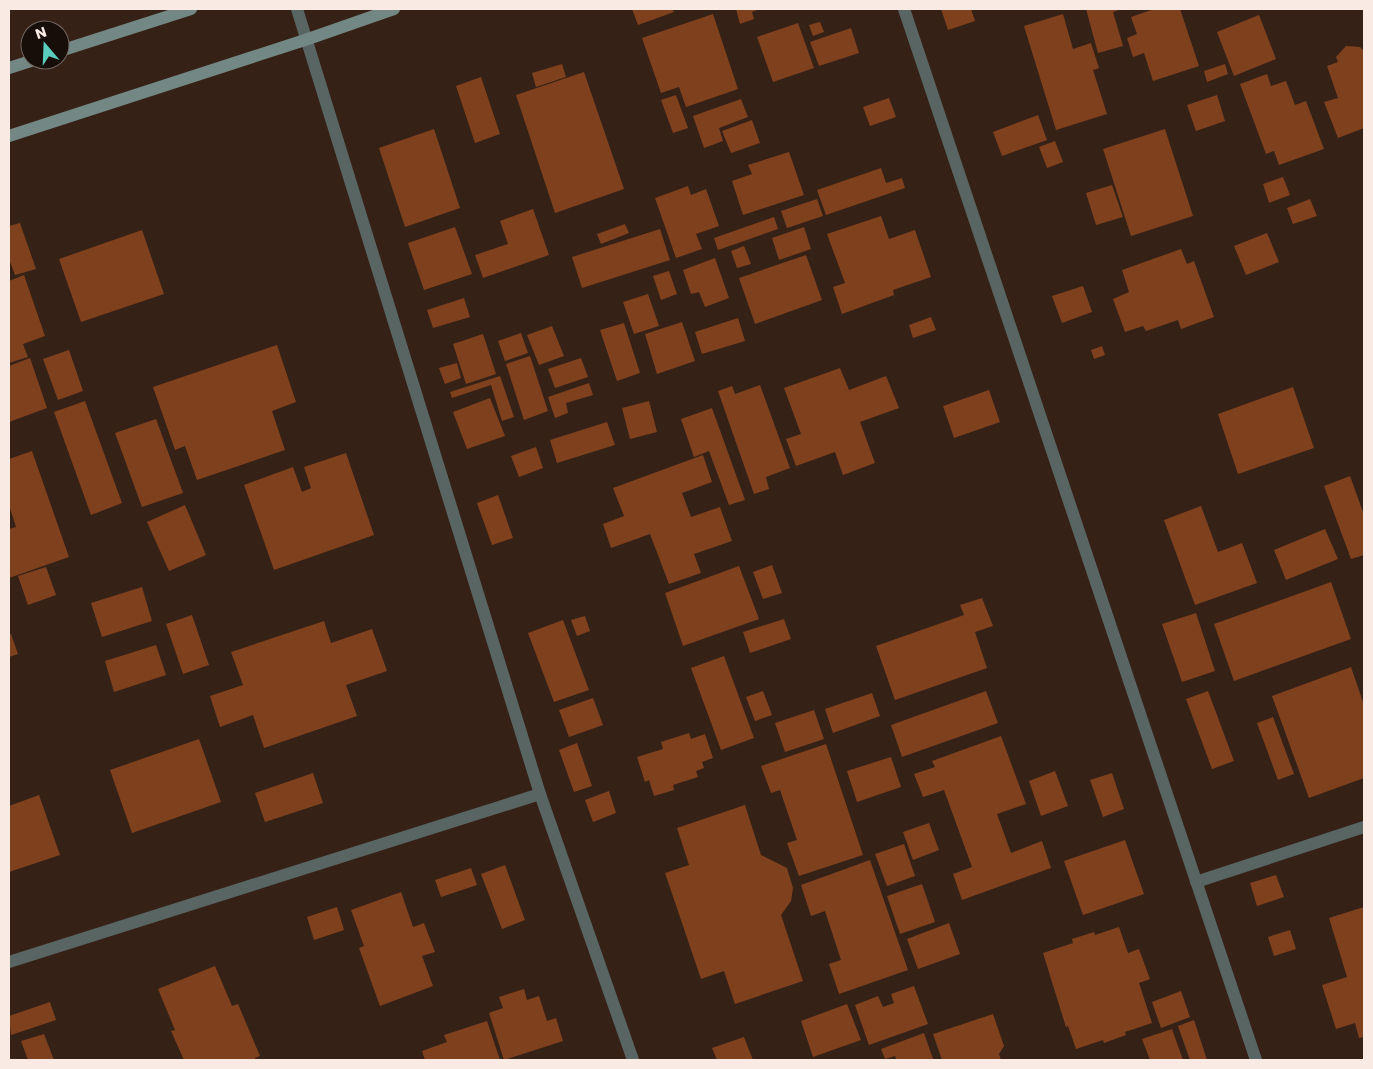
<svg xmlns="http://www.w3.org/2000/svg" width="1373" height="1069" font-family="Poppins,sans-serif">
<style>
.building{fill:#7f401d}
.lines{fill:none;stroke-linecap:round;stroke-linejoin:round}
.street{stroke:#586563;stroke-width:12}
.secondary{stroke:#738884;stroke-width:12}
</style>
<rect width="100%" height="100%" fill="#362117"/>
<g class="building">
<path d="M632 9H672L674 12 638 25Z"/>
<path d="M736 9H760L752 12 754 19 740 24Z"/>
<path d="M941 9H971L975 21 948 30Z"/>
<path d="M1086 9H1122L1113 12 1123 46 1098 53Z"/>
<path d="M1154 9H1180L1199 66 1153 81 1144 53 1133 57 1127 38 1137 34 1131 17Z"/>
<path d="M713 14 738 89 686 107 679 87 661 93 642 38Z"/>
<path d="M1063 14 1073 49 1091 43 1099 68 1093 70 1107 114 1056 130 1024 26Z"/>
<path d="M1259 15 1276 59 1234 76 1217 32Z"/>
<path d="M820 22 824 32 813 36 809 25Z"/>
<path d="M798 23 814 68 773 82 757 37Z"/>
<path d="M851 28 859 53 819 66 810 42Z"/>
<path d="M1346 46 1360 47 1364 51V128L1338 138 1324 102 1338 98 1327 66 1338 62 1336 57Z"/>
<path d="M562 64 566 77 536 87 532 73Z"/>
<path d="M1225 64 1228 74 1207 82 1204 71Z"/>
<path d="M584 72 624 189 555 213 516 95Z"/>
<path d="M1267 74 1271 86 1286 81 1295 105 1306 101 1324 149 1279 165 1274 151 1266 154 1240 84Z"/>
<path d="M481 77 500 134 475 143 456 86Z"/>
<path d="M676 95 688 128 673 133 661 100Z"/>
<path d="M1217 95 1225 121 1196 131 1187 105Z"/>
<path d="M889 98 896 117 870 126 863 107Z"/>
<path d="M741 99 748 117 719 128 723 141 704 148 693 116Z"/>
<path d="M1038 115 1047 140 1002 156 993 132Z"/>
<path d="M752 120 760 143 731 153 722 131Z"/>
<path d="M434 129 460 208 405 227 379 148Z"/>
<path d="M1165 129 1193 216 1131 236 1103 149Z"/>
<path d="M1055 141 1063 162 1047 168 1039 147Z"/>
<path d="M789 152 804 195 743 215 732 181 752 174 748 165Z"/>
<path d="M881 168 886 183 902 178 905 188 826 215 817 190Z"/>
<path d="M1283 177 1290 195 1269 203 1263 184Z"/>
<path d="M1112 185 1123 217 1096 225 1086 193Z"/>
<path d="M688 186 691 195 706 189 719 226 696 234 702 249 676 258 655 198Z"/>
<path d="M817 199 823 216 787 228 781 211Z"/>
<path d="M1310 199 1317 216 1293 224 1287 208Z"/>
<path d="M533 209 549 255 483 278 475 255 508 244 500 221Z"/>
<path d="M881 216 889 239 915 230 931 277 893 290 894 295 842 314 833 287 845 283 827 234Z"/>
<path d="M774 217 778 229 718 250 714 238Z"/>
<path d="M20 223 36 269 15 275 9 259V226Z"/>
<path d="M625 224 629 233 601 244 597 234Z"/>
<path d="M455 227 472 274 424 290 408 243Z"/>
<path d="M804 227 811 249 779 260 772 238Z"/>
<path d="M660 229 670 260 582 288 572 257Z"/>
<path d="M142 230 164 294 81 322 59 259Z"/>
<path d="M1267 233 1279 262 1246 275 1234 246Z"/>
<path d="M744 246 751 264 737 268 731 251Z"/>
<path d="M1181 249 1187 264 1194 261 1214 317 1181 329 1178 320 1146 331 1143 326 1125 332 1113 299 1129 292 1122 270Z"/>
<path d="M806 255 822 300 755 324 739 278Z"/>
<path d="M715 258 729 298 705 307 699 292 691 294 683 270Z"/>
<path d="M669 271 677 294 661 300 653 276Z"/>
<path d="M24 275 45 336 23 344 28 357 9 363V281Z"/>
<path d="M1083 286 1092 312 1062 323 1052 296Z"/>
<path d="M648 294 659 326 634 334 623 302Z"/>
<path d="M464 298 470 317 433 328 427 310Z"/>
<path d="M931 317 936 330 913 338 909 325Z"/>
<path d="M738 318 745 341 702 354 695 332Z"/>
<path d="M682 322 695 361 657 374 645 334Z"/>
<path d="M624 323 640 373 617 381 600 330Z"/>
<path d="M552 326 564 356 539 365 527 335Z"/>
<path d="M521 333 528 353 505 361 498 341Z"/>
<path d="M483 334 496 374 466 384 453 344Z"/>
<path d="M277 345 296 402 272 411 285 450 197 480 185 446 175 450 153 387Z"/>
<path d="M1102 346 1105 355 1094 359 1091 350Z"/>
<path d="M69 350 83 391 58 400 43 359Z"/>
<path d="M530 356 548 411 524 420 506 364Z"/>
<path d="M30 358 47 408 9 422V366Z"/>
<path d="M581 358 588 377 555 388 548 369Z"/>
<path d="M457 363 461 378 445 384 439 368Z"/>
<path d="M840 368 849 390 886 376 899 408 860 422 875 463 843 475 835 452 796 466 786 439 801 434 784 388Z"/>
<path d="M500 376 514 417 502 421 491 385 452 398 450 392Z"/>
<path d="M589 383 593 395 566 403 568 413 555 418 548 397Z"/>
<path d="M760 385 790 468 766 477 769 489 754 494 718 391 732 386 735 394Z"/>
<path d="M1293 387 1314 448 1238 474 1218 414Z"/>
<path d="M989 390 1000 422 954 438 943 406Z"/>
<path d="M490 398 505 436 467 449 453 412Z"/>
<path d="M85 401 122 503 91 515 54 412Z"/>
<path d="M649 401 657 432 630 439 622 408Z"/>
<path d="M712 408 745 500 729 505 709 451 694 457 681 419Z"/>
<path d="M156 419 183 493 142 507 115 433Z"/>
<path d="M607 422 615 445 557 463 550 440Z"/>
<path d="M536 447 543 468 519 477 511 456Z"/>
<path d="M32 451 69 557 9 578V529L16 527 9 505V459Z"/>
<path d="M346 453 374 535 274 570 244 485 293 467 302 492 311 488 304 467Z"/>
<path d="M703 455 712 482 682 493 691 517 720 507 732 541 694 554 701 573 669 584 650 534 611 548 603 524 624 516 613 488Z"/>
<path d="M1350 476 1364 515V555L1351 559 1324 486Z"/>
<path d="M498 495 513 538 492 545 477 503Z"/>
<path d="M185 505 206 555 169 571 147 522Z"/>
<path d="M1201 506 1218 552 1242 543 1257 583 1195 605 1164 520Z"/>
<path d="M1325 529 1338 559 1286 580 1274 550Z"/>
<path d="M772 565 782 593 763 599 753 572Z"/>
<path d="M739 566 759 619 683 646 665 593Z"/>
<path d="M46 567 56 595 28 605 18 576Z"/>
<path d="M1331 582 1351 639 1234 681 1214 624Z"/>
<path d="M142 587 152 621 102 637 91 603Z"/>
<path d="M982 598 993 626 975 632 987 668 895 700 876 646 964 615 960 605Z"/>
<path d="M1196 613 1215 671 1182 682 1162 624Z"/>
<path d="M192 615 209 665 183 674 166 624Z"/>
<path d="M585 616 590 631 577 636 571 620Z"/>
<path d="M784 619 791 639 750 653 743 632Z"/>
<path d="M563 620 589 690 554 702 528 633Z"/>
<path d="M324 621 331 643 372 629 387 671 346 685 357 716 264 748 253 715 220 727 210 696 243 685 231 652Z"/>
<path d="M11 634 18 654 9 657V635Z"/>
<path d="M156 645 166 675 114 692 105 661Z"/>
<path d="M724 656 754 738 721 750 691 668Z"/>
<path d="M1351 667 1364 705V778L1309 798 1272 696Z"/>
<path d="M763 691 772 715 755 721 746 697Z"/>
<path d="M986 691 998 723 902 757 891 725Z"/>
<path d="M1208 691 1234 761 1212 769 1186 699Z"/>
<path d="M872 693 880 716 833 733 825 709Z"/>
<path d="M593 698 603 725 569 737 559 710Z"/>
<path d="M814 710 824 739 785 752 775 723Z"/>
<path d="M1273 717 1294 774 1278 780 1257 723Z"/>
<path d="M689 733 691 739 705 734 713 758 702 762 704 768 696 771 698 777 673 785 674 790 654 796 649 780 645 782 637 757 663 749 661 742Z"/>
<path d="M1001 736 1026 804 997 814 1011 853 1042 841 1051 868 962 900 953 874 972 867 944 790 923 797 914 774 935 767 932 761Z"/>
<path d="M199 739 221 802 132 833 110 770Z"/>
<path d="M577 743 592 786 574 792 559 750Z"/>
<path d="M826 744 863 855 799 876 787 843 797 840 780 790 771 793 761 766Z"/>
<path d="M891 757 901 787 857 802 847 771Z"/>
<path d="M1055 771 1068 806 1041 816 1029 781Z"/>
<path d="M313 773 323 803 265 822 255 793Z"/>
<path d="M1112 773 1124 809 1103 817 1090 780Z"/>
<path d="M609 791 616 813 593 822 585 800Z"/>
<path d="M39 795 60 855 9 872V806Z"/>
<path d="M745 805 761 855 787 868 793 888 791 901 781 915 803 981 735 1004 724 971 701 979 665 873 689 865 677 828Z"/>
<path d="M929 823 939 850 913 860 903 832Z"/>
<path d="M1125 840 1144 894 1083 915 1064 861Z"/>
<path d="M904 844 915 876 887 886 875 854Z"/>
<path d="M870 860 908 970 839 994 829 964 841 960 825 911 811 916 801 885Z"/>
<path d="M505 865 525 920 502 929 481 874Z"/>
<path d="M471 868 477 885 441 897 435 880Z"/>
<path d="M1276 875 1284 897 1257 906 1250 883Z"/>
<path d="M922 884 935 922 900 934 887 896Z"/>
<path d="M401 892 413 927 424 923 435 952 422 956 433 986 380 1006 359 948 364 946 351 910Z"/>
<path d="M337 907 344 930 314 940 307 917Z"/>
<path d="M1364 907V1037L1359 1038 1355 1023 1336 1029 1322 985 1347 977 1329 918Z"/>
<path d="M949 923 960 954 918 969 907 939Z"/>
<path d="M1119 927 1128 953 1139 949 1150 979 1139 983 1152 1023 1125 1032 1126 1035 1104 1043 1103 1040 1076 1049 1068 1026 1066 1027 1043 953 1073 943 1072 939 1094 932 1095 935Z"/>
<path d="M1290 930 1296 949 1274 956 1268 937Z"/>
<path d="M215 966 232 1006 238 1004 260 1056 255 1058 256 1060H184L171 1031 175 1030 158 989Z"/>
<path d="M914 986 928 1024 869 1045 855 1005 878 996 883 1007 894 1003 891 994Z"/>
<path d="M524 989 527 1000 539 996 547 1021 556 1018 563 1041 504 1060 489 1013 503 1008 499 997Z"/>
<path d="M1181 991 1190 1017 1161 1028 1152 1002Z"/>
<path d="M50 1002 56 1020 11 1035 9 1016Z"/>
<path d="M847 1004 861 1040 813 1057 801 1021Z"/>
<path d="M993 1014 1004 1046 999 1054 1001 1060H942L933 1034Z"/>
<path d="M1194 1020 1207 1060H1190L1178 1026Z"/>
<path d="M487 1021 500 1060H425L422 1051 447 1042 444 1035Z"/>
<path d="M1172 1029 1183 1060H1150L1142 1039Z"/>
<path d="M924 1033 933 1059 897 1060 895 1056 885 1059 881 1049Z"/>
<path d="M44 1034 54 1060H28L21 1041Z"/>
<path d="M744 1037 753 1060H717L712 1048Z"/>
</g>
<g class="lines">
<g class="street">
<path d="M297 9 540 794 633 1060"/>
<path d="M904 9 1256 1060"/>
<path d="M1196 882 1364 827"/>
<path d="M9 962 540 794"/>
</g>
<g class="secondary">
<path d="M60 51 191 9"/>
<path d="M9 68 34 60"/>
<path d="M9 136 308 39 394 9"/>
</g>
</g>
<rect width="1373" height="1069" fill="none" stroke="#f9eae3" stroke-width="20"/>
<g transform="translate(45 45) rotate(341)"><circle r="24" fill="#170e09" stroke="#716660"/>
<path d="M0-4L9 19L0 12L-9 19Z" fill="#5acebe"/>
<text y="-8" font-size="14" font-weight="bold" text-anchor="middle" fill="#f9eae3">N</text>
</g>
</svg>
